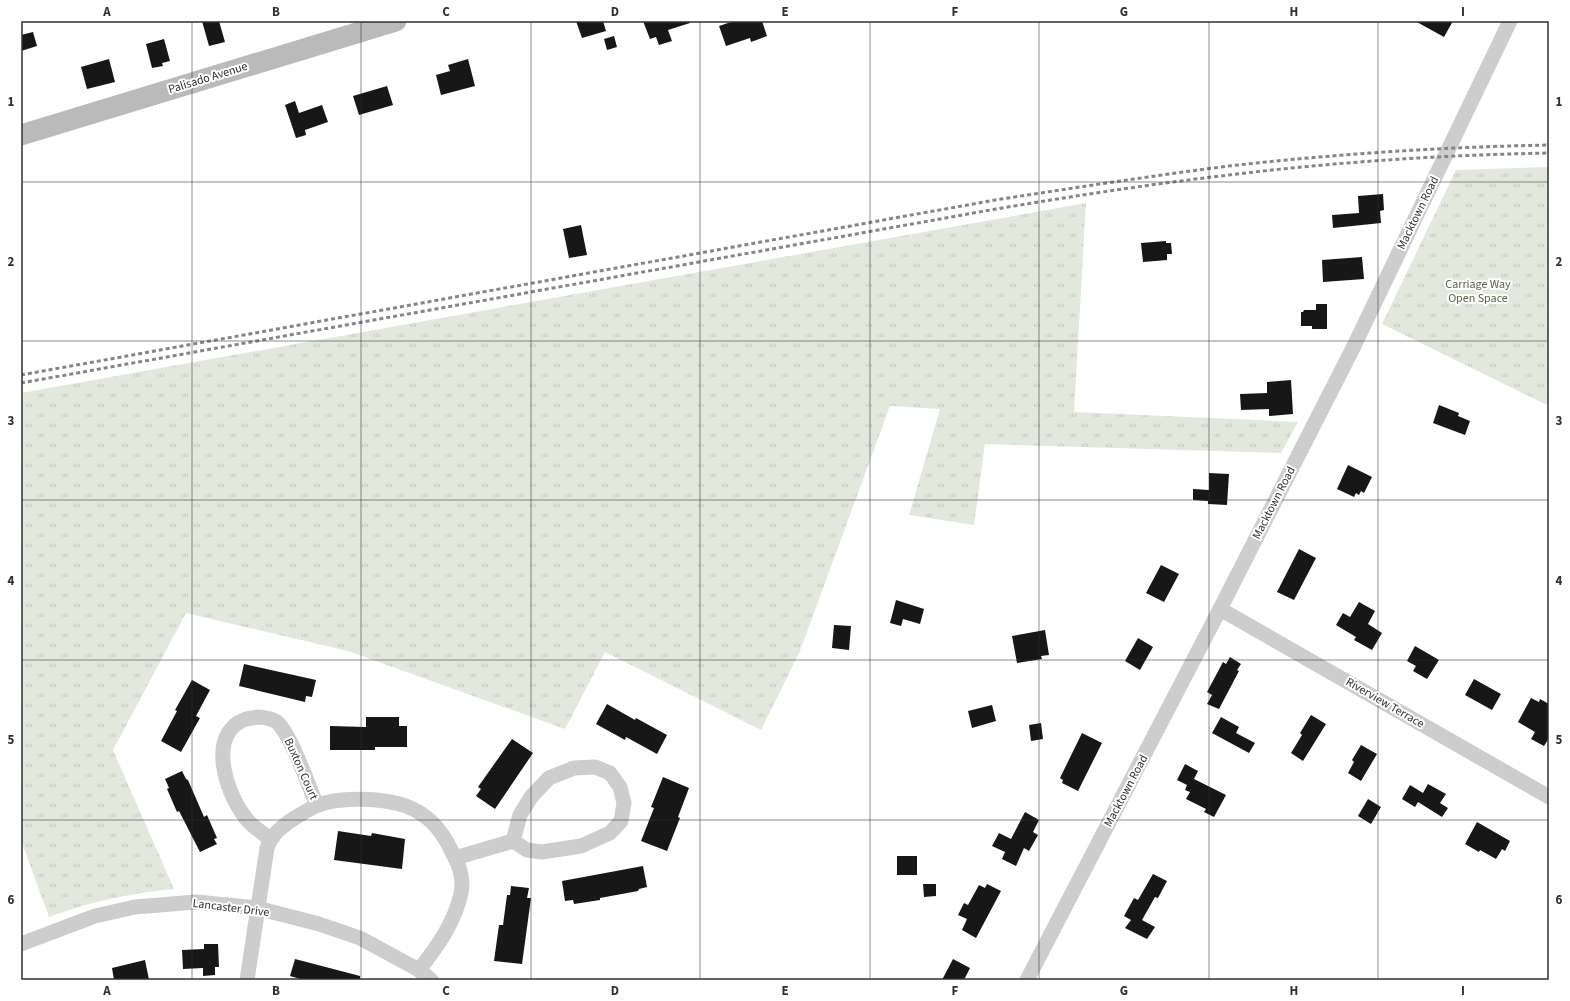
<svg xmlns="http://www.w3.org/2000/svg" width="1570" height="1001" font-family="'Source Sans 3',sans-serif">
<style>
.park{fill:url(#park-tufts)}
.building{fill:#171717}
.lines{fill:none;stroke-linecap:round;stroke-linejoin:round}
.minor{stroke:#cdcdcd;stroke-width:15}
.secondary{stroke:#bababa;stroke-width:21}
.rail{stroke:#858585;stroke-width:3;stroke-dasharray:4 3;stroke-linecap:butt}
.grid{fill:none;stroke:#303030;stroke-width:1;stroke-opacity:0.55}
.labels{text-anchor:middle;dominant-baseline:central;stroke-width:4;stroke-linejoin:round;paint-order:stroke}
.street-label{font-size:12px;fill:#303030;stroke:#fff}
.park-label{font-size:12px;fill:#546742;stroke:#fff}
.neatline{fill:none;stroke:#303030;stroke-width:1.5}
.grid-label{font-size:13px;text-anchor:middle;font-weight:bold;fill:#303030}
</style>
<defs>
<pattern id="park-tufts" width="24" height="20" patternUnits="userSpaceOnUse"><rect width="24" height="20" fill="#e3e8dd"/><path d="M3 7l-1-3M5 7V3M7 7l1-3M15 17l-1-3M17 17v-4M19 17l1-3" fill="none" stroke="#c3c7be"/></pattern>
</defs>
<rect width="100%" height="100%" fill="#fff"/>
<g class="park">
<path d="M1549 167V406L1382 324 1456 170Z"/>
<path d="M1086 203 1074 412 1298 422 1281 453 985 444 974 525 909 515 940 409 890 406 800 651 761 730 605 652 565 729 348 651 186 613 113 750 174 889C130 893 90 902 49 917L21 840V393Z"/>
</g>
<g class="building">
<path d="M202 21H219L225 42 209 46Z"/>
<path d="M576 21H603L606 31 582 38Z"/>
<path d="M643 21H690V23L668 30 672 41 659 45 656 37 650 39Z"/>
<path d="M734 21H762L767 36 751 42 750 38 726 46 719 26Z"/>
<path d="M1415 21H1453L1444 37Z"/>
<path d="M33 32 37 46 21 51V35Z"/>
<path d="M614 36 617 47 607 50 604 39Z"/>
<path d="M164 39 170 61 162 63 163 66 152 68 146 44Z"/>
<path d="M109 59 115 82 87 89 81 67Z"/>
<path d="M468 59 475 86 441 95 436 75 450 71 448 65Z"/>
<path d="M387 86 393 105 359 115 353 96Z"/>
<path d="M295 101 299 113 322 105 328 122 305 130 306 135 296 138 285 105Z"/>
<path d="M1383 194 1384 210 1380 211 1381 223 1333 228 1332 215 1359 213 1358 196Z"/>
<path d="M581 225 587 255 569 258 563 229Z"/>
<path d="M1166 241V243H1171L1172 254H1167V260L1143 262 1141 243Z"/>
<path d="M1362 257 1364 279 1323 282 1322 260Z"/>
<path d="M1316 304H1327V329H1312V326H1301V312H1303L1304 310H1316Z"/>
<path d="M1291 380 1293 414 1269 416V409L1241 410 1240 394 1267 393V382Z"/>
<path d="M1439 405 1459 413 1458 416 1470 421 1465 435 1433 423Z"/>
<path d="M1348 465 1372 477 1364 493 1361 491 1359 495 1356 493 1354 497 1337 489Z"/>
<path d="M1209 473 1229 474 1227 505 1208 504V501L1193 500V489L1209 490Z"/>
<path d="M1299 549 1316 558 1294 600 1277 592Z"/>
<path d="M1161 565 1179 574 1164 602 1146 593Z"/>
<path d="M896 600 924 609 920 624 903 619 901 626 890 623Z"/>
<path d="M1359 602 1375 611 1368 624 1382 633 1372 650 1354 640 1356 637 1336 625 1343 613 1350 617Z"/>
<path d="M834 625 851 626 849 650 832 648Z"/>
<path d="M1045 630 1049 655 1041 656 1042 659 1017 663 1012 636Z"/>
<path d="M1138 638 1153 647 1140 670 1125 661Z"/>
<path d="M1415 646 1439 660 1427 679 1413 671 1416 666 1407 661Z"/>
<path d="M1230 657 1241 664 1237 670 1239 671 1219 709 1207 704 1212 695 1207 692 1223 662 1226 664Z"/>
<path d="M244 664 316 680 312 697 306 696 305 702 239 686Z"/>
<path d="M1474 679 1501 694 1492 710 1465 695Z"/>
<path d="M192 680 210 690 196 716 200 718 181 752 161 741 177 711 175 710Z"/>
<path d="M1531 698 1539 702 1540 699 1549 704V738L1544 746 1531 739 1535 732 1518 722Z"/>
<path d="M607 704 635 720 636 718 667 735 657 754 626 737 625 740 596 724Z"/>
<path d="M992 705 996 721 972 728 968 711Z"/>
<path d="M1311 715 1326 724 1303 761 1291 753 1302 735 1300 733Z"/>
<path d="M366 717H399V726H407V747H375V750H330V726L366 727Z"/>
<path d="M1221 717 1239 727 1236 733 1255 743 1249 753 1212 733Z"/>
<path d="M1041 723 1043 739 1031 741 1029 725Z"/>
<path d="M1082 733 1102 743 1078 791 1062 783 1063 780 1060 778Z"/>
<path d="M512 739 533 753 495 809 476 796 481 789 478 787Z"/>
<path d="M1361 745 1377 754 1361 781 1348 773 1354 762 1352 760Z"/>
<path d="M1185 764 1198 771 1194 779 1226 795 1214 817 1204 812 1206 809 1186 799 1190 792 1185 790 1187 785 1177 780Z"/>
<path d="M182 771 186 779 188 780 204 817 207 815 217 838 214 839 217 844 200 852 179 811 177 812 167 789 169 788 165 779Z"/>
<path d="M663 777 689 788 678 817 680 818 667 851 641 841 654 808 651 807Z"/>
<path d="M1428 784 1446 794 1440 803 1448 808 1442 817 1418 802 1415 807 1402 799 1410 785 1423 793Z"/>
<path d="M1368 799 1381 807 1371 824 1358 816Z"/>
<path d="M1025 812 1039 820 1033 832 1038 835 1029 851 1024 848 1016 866 1002 859 1005 852 992 846 999 833 1011 839Z"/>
<path d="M1477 822 1510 841 1505 851 1502 849 1496 859 1480 850 1479 852 1465 844Z"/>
<path d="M338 831 371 836 372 833 405 839 402 869 334 860Z"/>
<rect x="897" y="856" width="20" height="19"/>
<path d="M643 866 647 887 639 889 638 891 600 898V900L574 904 573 900 565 901 562 881Z"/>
<path d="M1153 874 1167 881 1158 898 1155 897 1142 920 1155 927 1147 939 1125 928 1131 920 1124 916 1134 898 1138 900Z"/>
<path d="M923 884H936V896L924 897Z"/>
<path d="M987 884 1001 891 976 938 962 930 967 919 958 915 964 903 968 905 979 885 985 888Z"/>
<path d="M511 886 529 888 527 898H531L522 964 494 961 499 925H503L507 895H510Z"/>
<path d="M204 944H218L219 967H215V975L203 976V968L183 969 182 950 204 949Z"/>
<path d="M295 959 360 976V980H304L290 976Z"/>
<path d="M953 959 970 968 964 980H942Z"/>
<path d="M145 960 149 980H114L112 968Z"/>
</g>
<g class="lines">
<g class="minor">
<path d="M1220 609 1549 797"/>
<path d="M270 839C262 832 251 826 245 817 226 793 206 733 246 719 249 718 254 718 258 717 263 717 274 719 278 723 293 739 307 783 317 805"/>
<path d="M455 858 513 841 527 850 542 852 581 846 610 833 621 821 624 803 620 787 610 773 595 767 574 768 549 778 531 797 520 815 513 841"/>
<path d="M21 944 95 916 135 907 196 902 257 908 319 924 360 938 419 970 431 980"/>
<path d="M247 980 267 848C271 836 279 829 290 821 298 816 307 810 316 806 339 796 383 798 406 806 428 814 443 832 452 852 459 864 464 879 461 893 455 922 437 947 419 970"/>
<path d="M1027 980 1220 609 1353 348 1510 21"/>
</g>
<path class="secondary" d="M21 135 396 21"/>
<g class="rail">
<path d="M21 375 995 200C1073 188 1150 176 1229 166 1335 154 1442 147 1549 145"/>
<path d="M21 383 996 209C1074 196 1151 184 1229 175 1335 162 1442 155 1549 153"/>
</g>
</g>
<path class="grid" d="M192 21V980M361 21V980M531 21V980M700 21V980M870 21V980M1039 21V980M1209 21V980M1378 21V980M21 182H1549M21 341H1549M21 500H1549M21 660H1549M21 820H1549"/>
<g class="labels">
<g class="street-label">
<text transform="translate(208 78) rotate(-17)">Palisado Avenue</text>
<text transform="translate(1418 213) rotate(-64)">Macktown Road</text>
<text transform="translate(1274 503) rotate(-63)">Macktown Road</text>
<text transform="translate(1385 703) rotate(30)">Riverview Terrace</text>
<text transform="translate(301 769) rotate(66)">Buxton Court</text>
<text transform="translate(1126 791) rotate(-62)">Macktown Road</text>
<text transform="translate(231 908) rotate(7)">Lancaster Drive</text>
</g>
<g class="park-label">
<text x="1478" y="284">Carriage Way<tspan x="1478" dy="14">Open Space</tspan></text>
</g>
</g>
<rect width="1570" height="1001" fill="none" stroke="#ffffff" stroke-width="44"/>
<rect x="22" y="22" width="1526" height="957" class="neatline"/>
<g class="grid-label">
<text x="107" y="16">A</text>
<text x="276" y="16">B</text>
<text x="446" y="16">C</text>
<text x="615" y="16">D</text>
<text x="785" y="16">E</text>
<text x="955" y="16">F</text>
<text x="1124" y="16">G</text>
<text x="1294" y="16">H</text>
<text x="1463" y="16">I</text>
<text x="11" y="106">1</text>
<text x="1559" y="106">1</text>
<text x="11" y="266">2</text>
<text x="1559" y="266">2</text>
<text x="11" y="425">3</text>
<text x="1559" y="425">3</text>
<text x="11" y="585">4</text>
<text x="1559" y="585">4</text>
<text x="11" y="744">5</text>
<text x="1559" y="744">5</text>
<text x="11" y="904">6</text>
<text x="1559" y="904">6</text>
<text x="107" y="995">A</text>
<text x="276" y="995">B</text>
<text x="446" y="995">C</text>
<text x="615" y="995">D</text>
<text x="785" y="995">E</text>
<text x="955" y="995">F</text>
<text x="1124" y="995">G</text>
<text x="1294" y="995">H</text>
<text x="1463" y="995">I</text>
</g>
</svg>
